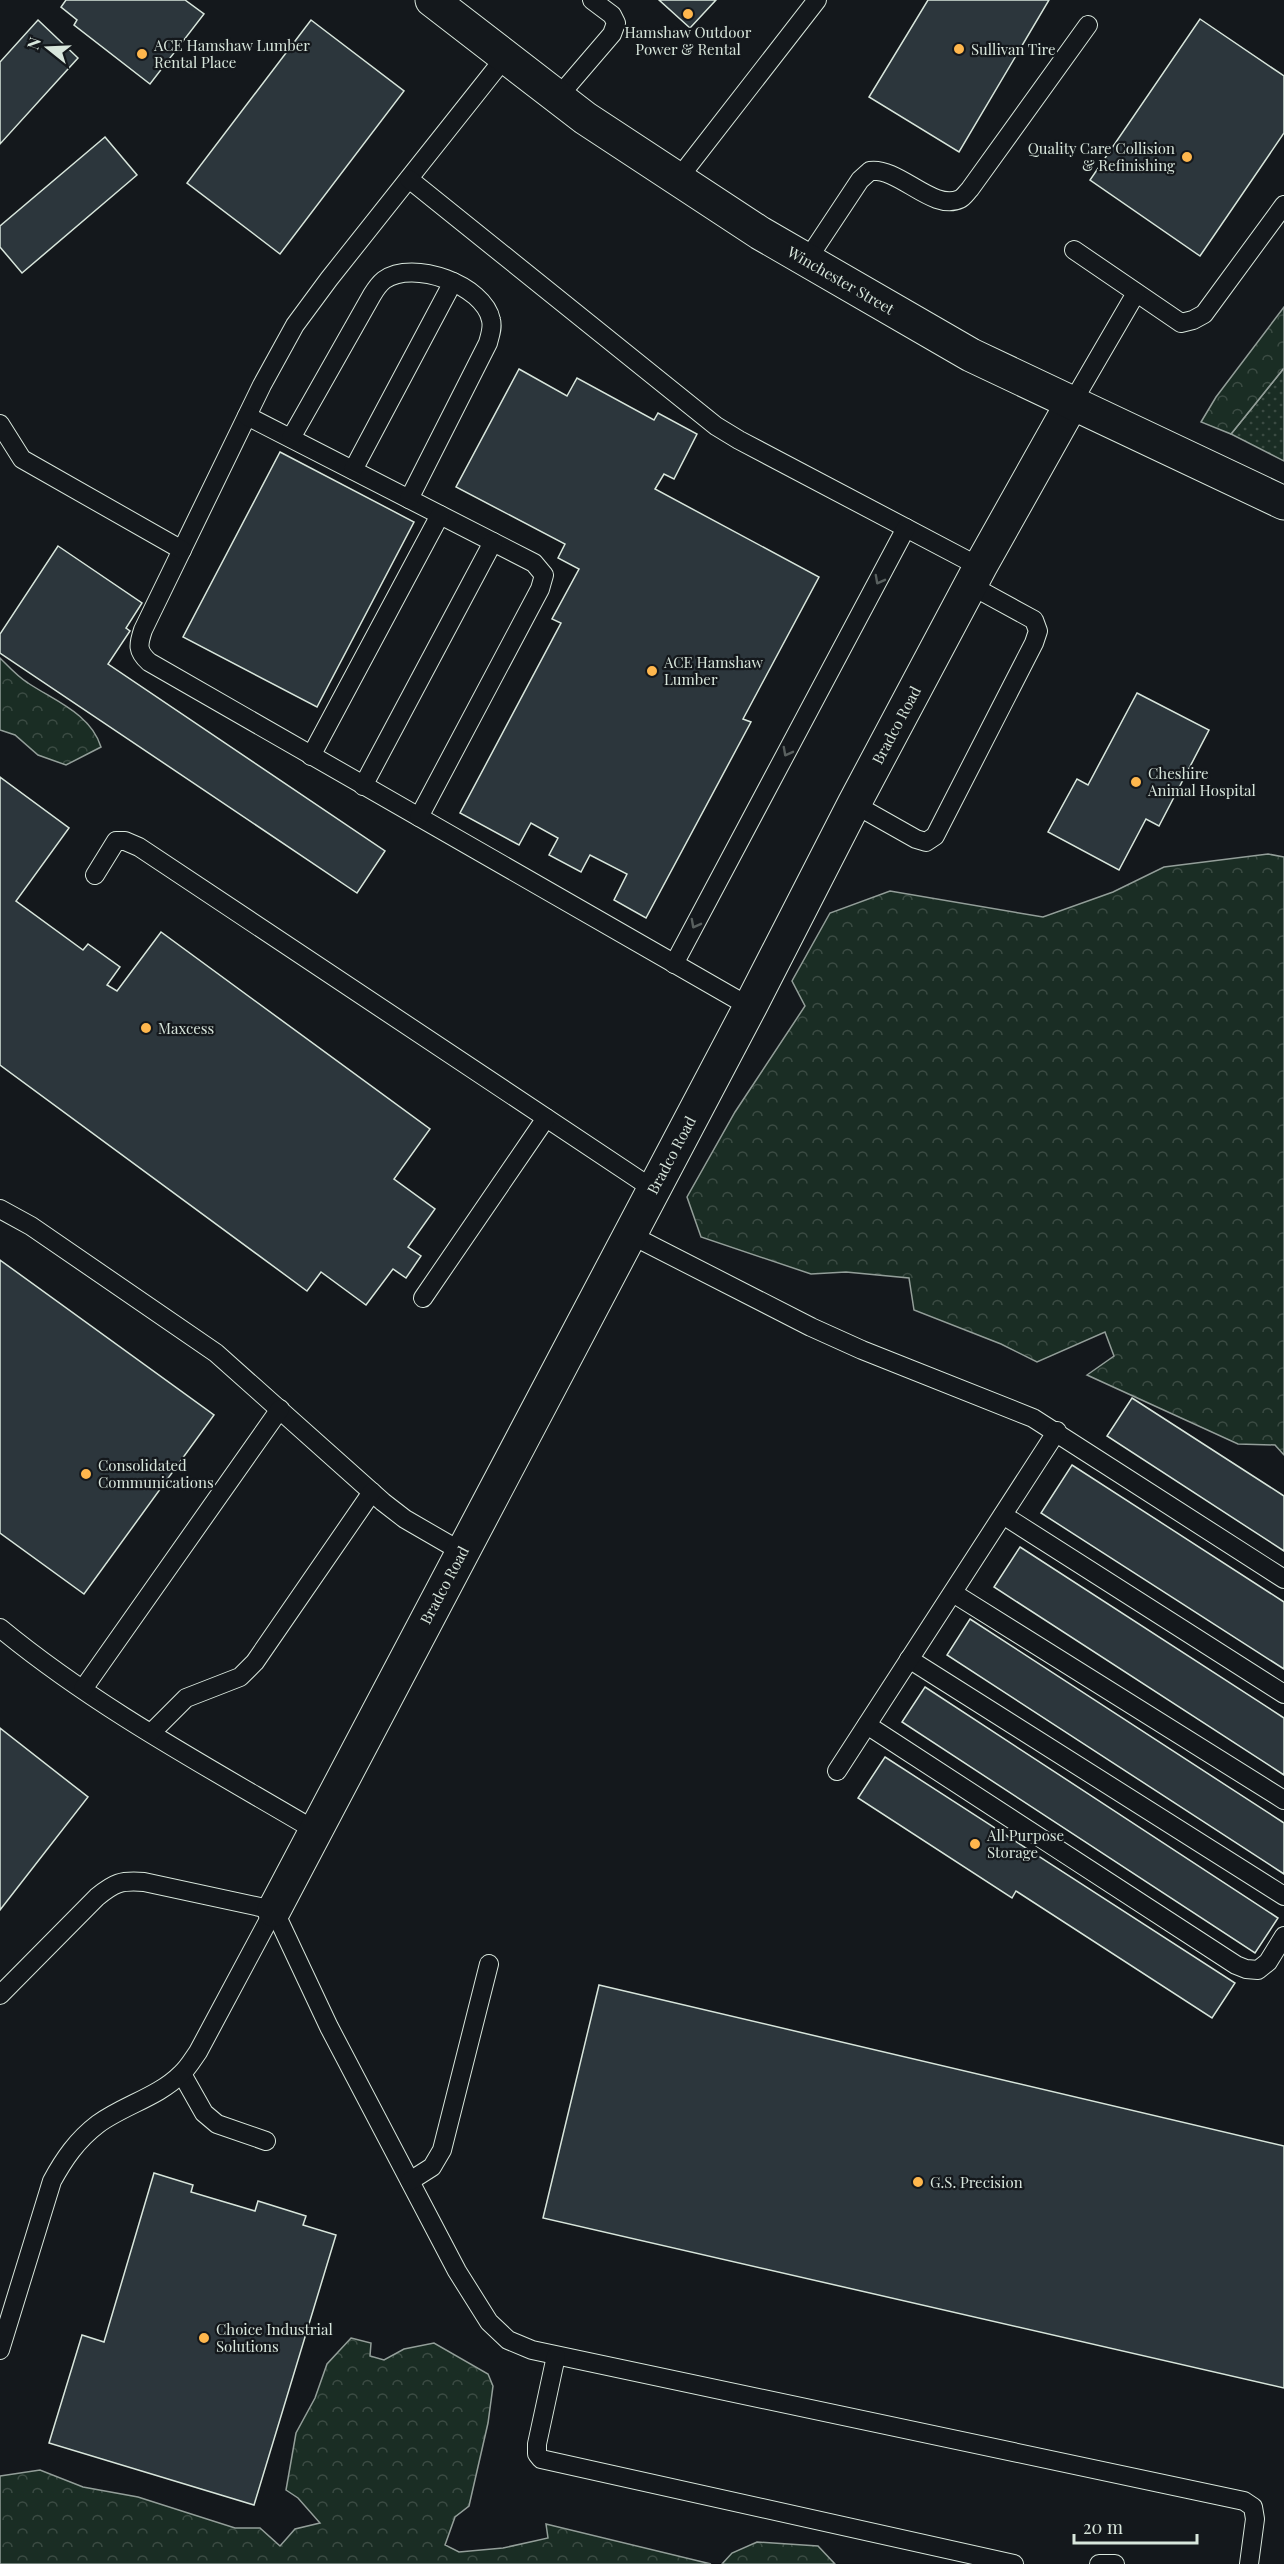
<svg xmlns="http://www.w3.org/2000/svg" width="1284" height="2564" font-family="'Playfair Display',serif">
<style>
.grass{fill:url(#grass-dots);stroke:#939e99;stroke-width:1.5}
.forest{fill:url(#forest-crowns);stroke:#939e99;stroke-width:1.5}
.building{fill:#2c363c;stroke:#d8e6dc;stroke-width:1.5}
.lines{fill:none;stroke-linecap:round;stroke-linejoin:round}
.lane-casing{stroke:#d8e6dc;stroke-width:20}
.street-casing{stroke:#d8e6dc;stroke-width:35}
.primary-casing{stroke:#d8e6dc;stroke-width:35}
.lane{stroke:#14181c;stroke-width:18}
.street{stroke:#14181c;stroke-width:33}
.primary{stroke:#14181c;stroke-width:33}
.oneway{stroke:#59605f}
.poi-dot{fill:#ffb74d;stroke:#14181c;stroke-width:2}
.labels{text-anchor:middle;dominant-baseline:central;stroke-width:4.5;stroke-linejoin:round;paint-order:stroke}
.poi-label{font-size:15px;fill:#d8e6dc;stroke:#14181c;text-anchor:start}
.street-label{font-size:15px;fill:#d8e6dc;stroke:#14181c}
</style>
<defs>
<pattern id="grass-dots" width="8" height="8" patternUnits="userSpaceOnUse" patternTransform="scale(1.5)"><rect width="8" height="8" fill="#1a2d24"/><path d="M2 2h.1M6 6h.1" fill="none" stroke="#3b4b43" stroke-width="1.8" stroke-linecap="round"/></pattern>
<pattern id="forest-crowns" width="20" height="18" patternUnits="userSpaceOnUse" patternTransform="scale(1.5)"><rect width="20" height="18" fill="#1a2d24"/><path d="M2 6a3 3 0 1 1 6 0M12 15a3 3 0 1 1 6 0" fill="none" stroke="#3b4b43"/></pattern>
</defs>
<rect width="100%" height="100%" fill="#14181c"/>
<path class="grass" d="M1284 368V461L1231 434Z"/>
<g class="forest">
<path d="M1284 307V368L1231 434 1201 422 1216 397Z"/>
<path d="M0 658C9 667 18 677 28 683 55 701 91 714 101 747L66 765 38 755 15 735 0 730Z"/>
<path d="M1268 854 1284 857V1455L1275 1445 1238 1444 1087 1375 1114 1356 1105 1332 1037 1362 1001 1344 914 1310 909 1278 846 1272 811 1274 701 1237 687 1197 735 1112 805 1006 792 981 830 913 890 891 1043 917 1113 892 1164 867Z"/>
<path d="M351 2338 371 2343 370 2356 384 2360 404 2349 434 2343 488 2374 493 2386 488 2423 469 2506 455 2517 445 2545 459 2552 503 2548 548 2538 546 2524 711 2564H0V2476L40 2470 83 2487 138 2497 235 2528H260L280 2546 295 2529 320 2523 298 2498 286 2490 296 2433 315 2398 327 2364Z"/>
<path d="M757 2542 818 2546 835 2564H722L732 2553Z"/>
</g>
<g class="building">
<path d="M66 0H185L204 14 150 84 74 25 77 20 61 7Z"/>
<path d="M659 0H716L690 28Z"/>
<path d="M928 0H1049L959 152 869 97Z"/>
<path d="M1200 19 1284 76V133L1200 256 1090 180Z"/>
<path d="M38 20 78 58 0 144V62Z"/>
<path d="M311 20 404 91 280 254 187 183Z"/>
<path d="M105 137 137 175 22 273 0 247V226Z"/>
<path d="M519 369 567 396 577 378 654 420 658 413 697 434 674 479 664 474 655 489 819 577 743 719 751 722 646 918 614 900 627 874 590 855 581 872 549 855 558 838 531 823 519 845 460 813 561 623 552 619 579 569 558 558 565 544 456 487Z"/>
<path d="M280 452 414 522 317 707 183 637Z"/>
<path d="M58 546 142 603 126 628 130 631 108 664 385 851 357 893 0 653V634Z"/>
<path d="M1137 693 1209 730 1159 826 1146 819 1119 870 1048 832 1077 779 1088 785Z"/>
<path d="M0 777 69 828 16 901 83 950 88 944 120 967 107 985 117 991 161 932 430 1129 394 1179 435 1209 408 1247 421 1256 406 1278 393 1269 366 1305 321 1272 307 1291 0 1065Z"/>
<path d="M0 1260 214 1415 84 1594 0 1533Z"/>
<path d="M1132 1398 1284 1496V1551L1107 1436Z"/>
<path d="M1072 1465 1284 1602V1669L1041 1513Z"/>
<path d="M1020 1547 1284 1718V1775L994 1587Z"/>
<path d="M970 1619 1284 1823V1874L947 1655Z"/>
<path d="M925 1687 1278 1918 1255 1953 902 1722Z"/>
<path d="M0 1728 88 1797 0 1910Z"/>
<path d="M885 1757 1235 1983 1212 2018 1016 1891 1012 1898 858 1798Z"/>
<path d="M599 1985 1284 2146V2388L543 2218Z"/>
<path d="M154 2173 193 2185 191 2192 255 2211 258 2201 306 2216 303 2225 336 2235 254 2505 49 2443 82 2335 104 2342Z"/>
</g>
<g class="lines">
<defs>
<g id="lane">
<path d="M506 56 329 279 295 325 262 385 143 630C138 645 137 651 149 662L750 1007"/>
<path d="M558 97 612 34 616 23 612 15 592 0"/>
<path d="M409 179 716 426 739 440 980 567"/>
<path d="M678 179 817 0"/>
<path d="M1074 250 1181 323 1193 320 1204 314 1284 205"/>
<path d="M807 260 860 180 870 171C899 167 933 212 960 199 964 197 967 192 970 189L1088 25"/>
<path d="M1072 403 1136 293"/>
<path d="M247 416 534 563 544 575 540 589 419 817"/>
<path d="M0 424 22 459 182 550"/>
<path d="M291 438 372 295C375 290 379 284 384 280 413 259 484 285 491 320 493 328 490 335 488 343L409 499"/>
<path d="M353 470 453 282"/>
<path d="M311 756 440 515"/>
<path d="M363 786 493 542"/>
<path d="M854 804 916 839 926 842 935 836 1034 643 1038 631 1034 620 970 585"/>
<path d="M95 875 116 841H125L139 847 653 1189"/>
<path d="M674 964 906 528"/>
<path d="M0 1209 31 1226 216 1353 383 1502 405 1519 462 1552"/>
<path d="M629 1234 811 1327 862 1350 1033 1418 1284 1579"/>
<path d="M423 1298 546 1118"/>
<path d="M1003 1515 1284 1694"/>
<path d="M953 1593 1284 1800"/>
<path d="M0 1628C97 1708 208 1767 316 1831"/>
<path d="M909 1659 1284 1896"/>
<path d="M83 1689 280 1409"/>
<path d="M867 1725 1236 1965 1246 1969 1258 1970 1268 1962 1284 1936"/>
<path d="M151 1733 186 1698 240 1677 255 1662 372 1492"/>
<path d="M837 1771 1057 1431"/>
<path d="M274 1910 329 2027 457 2271 489 2322 508 2340 532 2350 1244 2501 1253 2507 1255 2519 1249 2564"/>
<path d="M0 1995 97 1897C114 1883 121 1880 144 1882L274 1910"/>
<path d="M182 2074 204 2113 217 2124 266 2141"/>
<path d="M410 2181 432 2167 442 2150 489 1964"/>
<path d="M0 2350 52 2181C64 2159 77 2140 98 2124 124 2105 158 2097 181 2074 188 2068 193 2059 198 2052L274 1910"/>
<path d="M556 2356 537 2444V2454L541 2459 1014 2564"/>
<path d="M1099 2564H1115"/>
</g>
<path id="street" d="M274 1910 750 1007 854 804 980 567 1072 403"/>
<path id="primary" d="M432 0 585 118 760 233 971 355 1284 503"/>
</defs>
<use href="#lane" class="lane-casing"/>
<use href="#street" class="street-casing"/>
<use href="#primary" class="primary-casing"/>
<use href="#lane" class="lane"/>
<use href="#street" class="street"/>
<use href="#primary" class="primary"/>
</g>
<defs><path id="oneway-chevron" d="M-2-3.5L2.5 0L-2 3.5" fill="none" stroke-width="1.6" stroke-linecap="round" stroke-linejoin="round" transform="scale(1.5)"/></defs>
<g class="oneway">
<use href="#oneway-chevron" transform="translate(879 580) rotate(118)"/>
<use href="#oneway-chevron" transform="translate(787 752) rotate(118)"/>
<use href="#oneway-chevron" transform="translate(695 924) rotate(118)"/>
</g>
<g class="poi-dot">
<circle cx="688" cy="14" r="6"/>
<circle cx="959" cy="49" r="6"/>
<circle cx="142" cy="54" r="6"/>
<circle cx="1187" cy="157" r="6"/>
<circle cx="652" cy="671" r="6"/>
<circle cx="1136" cy="782" r="6"/>
<circle cx="146" cy="1028" r="6"/>
<circle cx="86" cy="1474" r="6"/>
<circle cx="975" cy="1844" r="6"/>
<circle cx="918" cy="2182" r="6"/>
<circle cx="204" cy="2338" r="6"/>
</g>
<g class="labels">
<g class="poi-label">
<text x="688" y="32" text-anchor="middle">Hamshaw Outdoor<tspan x="688" dy="17">Power &amp; Rental</tspan></text>
<text x="154" y="45">ACE Hamshaw Lumber<tspan x="154" dy="17">Rental Place</tspan></text>
<text x="971" y="49">Sullivan Tire</text>
<text x="1175" y="148" text-anchor="end">Quality Care Collision<tspan x="1175" dy="17">&amp; Refinishing</tspan></text>
<text x="664" y="662">ACE Hamshaw<tspan x="664" dy="17">Lumber</tspan></text>
<text x="1148" y="773">Cheshire<tspan x="1148" dy="17">Animal Hospital</tspan></text>
<text x="158" y="1028">Maxcess</text>
<text x="98" y="1465">Consolidated<tspan x="98" dy="17">Communications</tspan></text>
<text x="987" y="1835">All Purpose<tspan x="987" dy="17">Storage</tspan></text>
<text x="930" y="2182">G.S. Precision</text>
<text x="216" y="2329">Choice Industrial<tspan x="216" dy="17">Solutions</tspan></text>
</g>
<g class="street-label">
<text transform="translate(841 280) rotate(30)">Winchester Street</text>
<text transform="translate(896 725) rotate(-62)">Bradco Road</text>
<text transform="translate(671 1155) rotate(-62)">Bradco Road</text>
<text transform="translate(444 1585) rotate(-62)">Bradco Road</text>
</g>
</g>
<g transform="translate(48 48) rotate(288)" stroke="#14181c" stroke-width="4.5" paint-order="stroke">
<path d="M0-4.5L10 22L0 15L-10 22Z" fill="#d8e6dc"/>
<text y="-9" font-size="16" font-weight="bold" text-anchor="middle" fill="#d8e6dc">N</text>
</g>
<path d="M1074 2534v9h123v-9" fill="none" stroke="#d8e6dc" stroke-width="3"/>
<text x="1083" y="2534" font-size="18" fill="#d8e6dc" stroke="#14181c" stroke-width="4.5" paint-order="stroke">20 m</text>
</svg>
